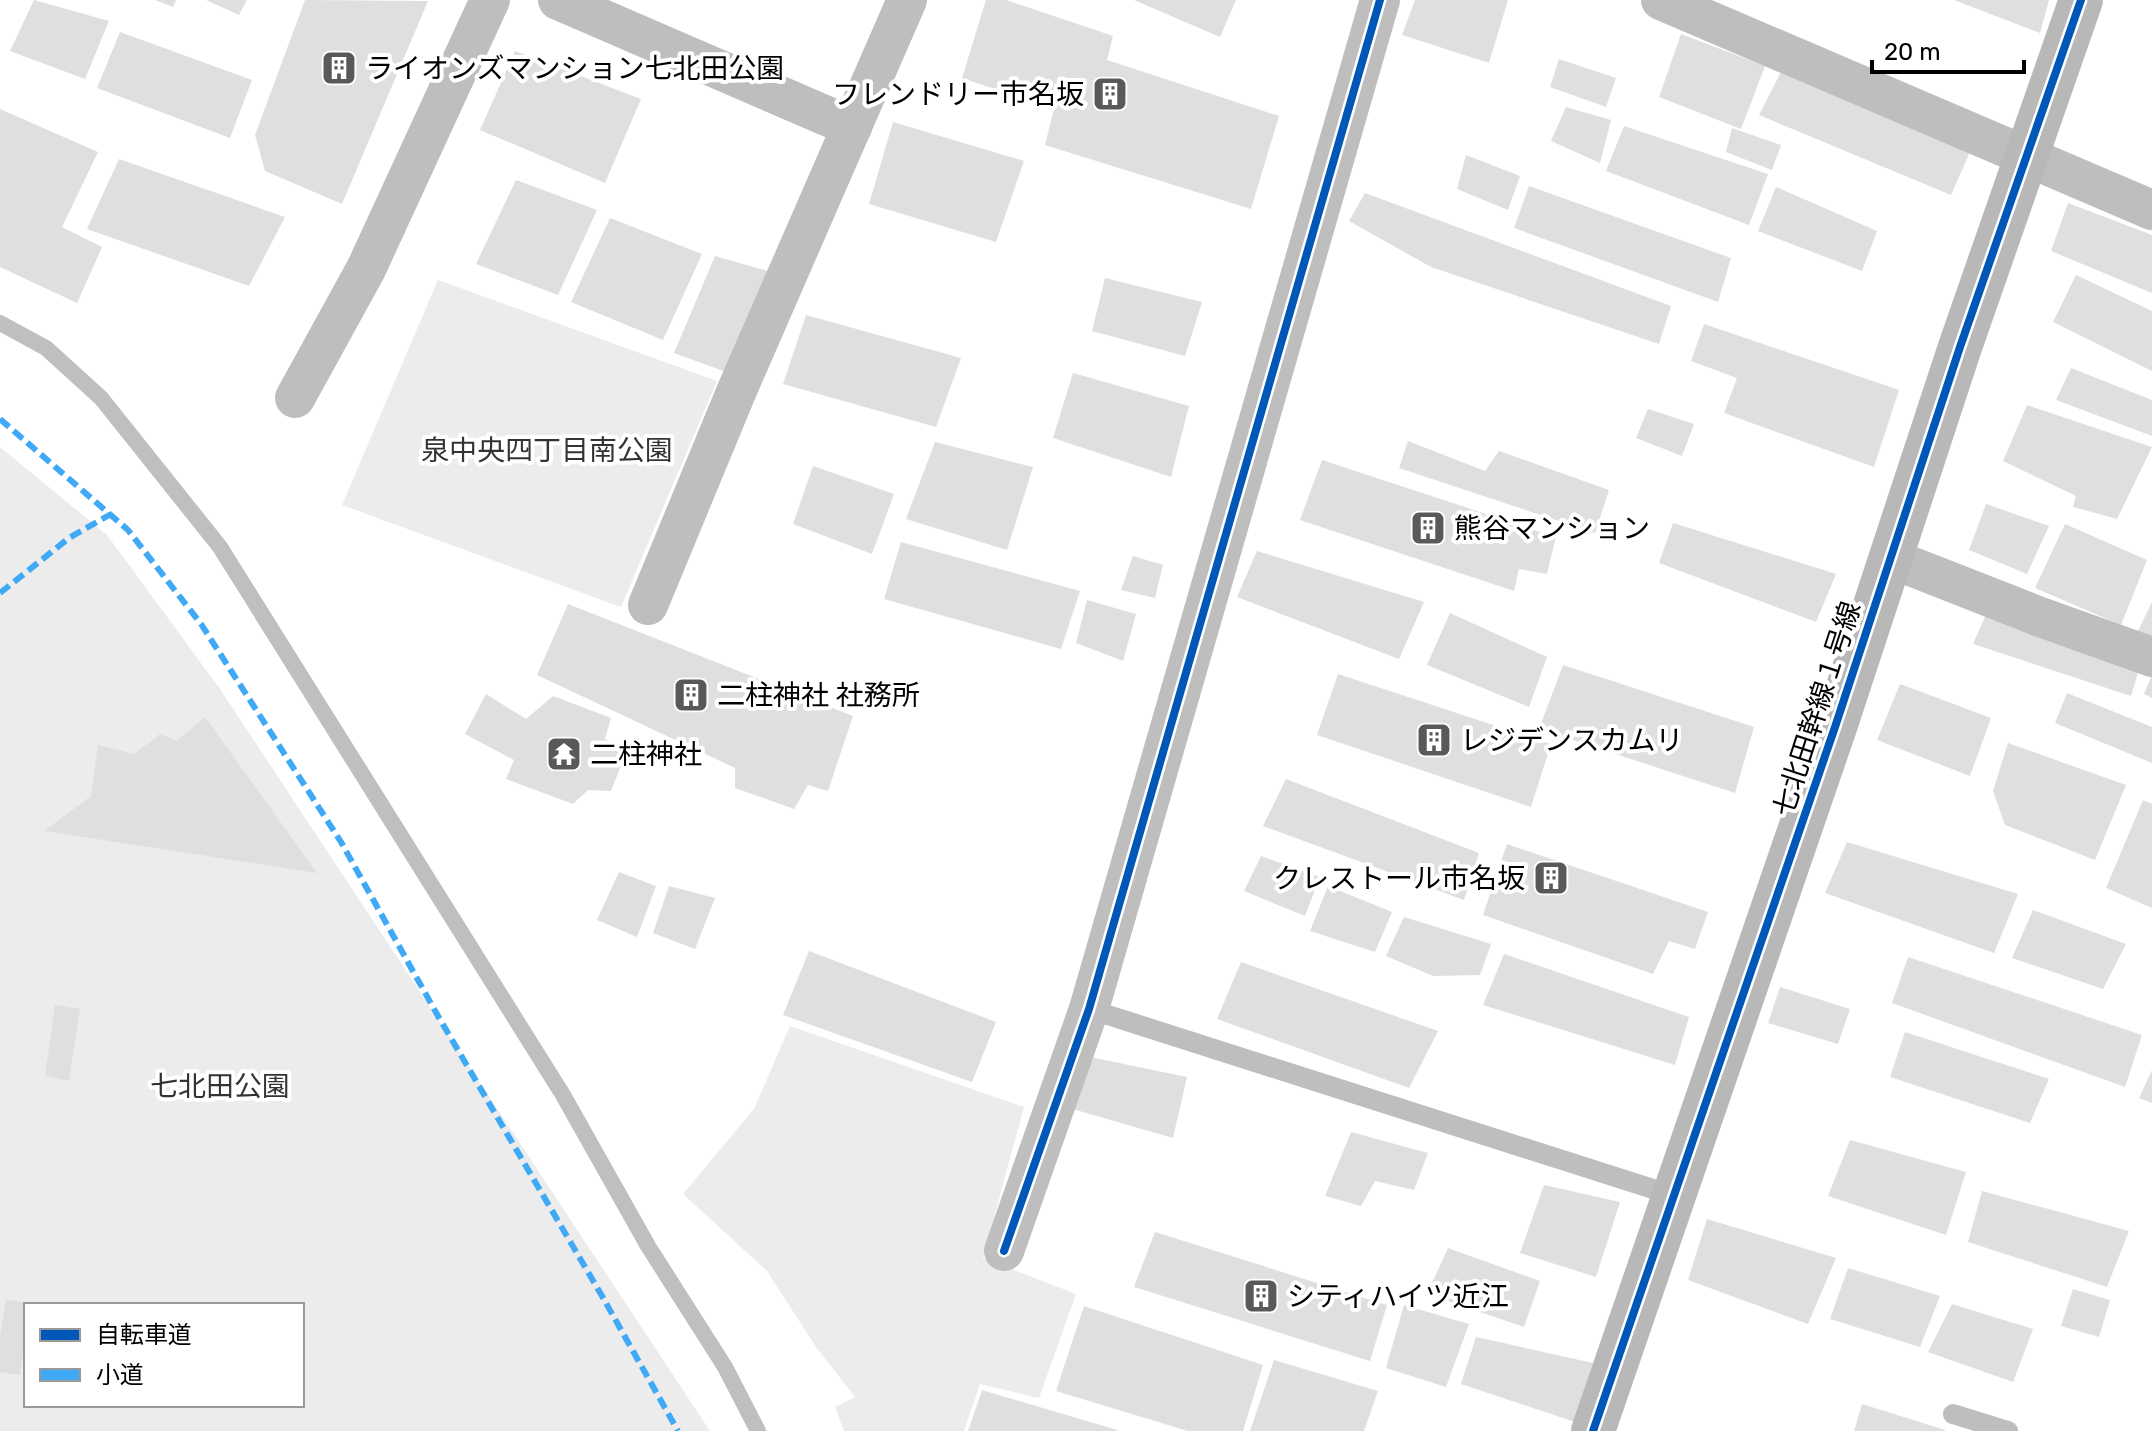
<svg xmlns="http://www.w3.org/2000/svg" width="2152" height="1431" font-family="Rubik,'Noto Sans JP',sans-serif">
<style>
.green{fill:#ececec;fill-rule:evenodd}
.lines{fill:none;stroke-linecap:round;stroke-linejoin:round}
.stream{stroke:#bfbfbf;stroke-width:16}
.building{fill:#dfdfdf}
.lane{stroke:#bebebe;stroke-width:20}
.street{stroke:#bebebe;stroke-width:40}
.secondary{stroke:#b8b8b8;stroke-width:44}
.quiet{stroke:#3fa9f5;stroke-width:6;stroke-dasharray:12 6;stroke-linecap:butt}
.cycleway-casing{stroke:#fff;stroke-width:13}
.cycleway{stroke:#0057b8;stroke-width:8}
.labels{text-anchor:middle;dominant-baseline:central;stroke-width:8;stroke-linejoin:round;paint-order:stroke}
.poi-label{font-size:28px;fill:#000;stroke:#fff;text-anchor:start}
.park-label{font-size:28px;fill:#333;stroke:#fff}
.street-label{font-size:28px;fill:#000;stroke:#fff}
</style>
<rect width="100%" height="100%" fill="#fff"/>
<g class="green">
<path d="M438 280 717 381 621 607 342 505Z"/>
<path d="M0 447 107 535 220 689 710 1431H0ZM26 1305H302V1405H26Z"/>
<path d="M790 1026 1024 1107 983 1258 1076 1294 1039 1398 980 1384 964 1431H844L835 1407 855 1397 816 1347 767 1271 683 1194 754 1109Z"/>
</g>
<g class="lines">
<path class="stream" d="M0 323 46 348 101 398 220 547 563 1095 648 1246 725 1367 758 1431"/>
</g>
<g class="building">
<path d="M34 0 109 21 85 79 10 51Z"/>
<path d="M155 0H176L173 7Z"/>
<path d="M206 0H247L239 15Z"/>
<path d="M305 0 428 1 342 204 265 171 255 135Z"/>
<path d="M986 0H1006L1113 36 1107 60 1279 116 1251 209 1045 145 1054 109 962 78Z"/>
<path d="M1134 0H1236L1220 37Z"/>
<path d="M1415 0H1508L1489 63 1402 35Z"/>
<path d="M1954 0H2049L2040 33Z"/>
<path d="M120 32 252 80 230 138 97 88Z"/>
<path d="M1681 34 1765 66 1741 129 1659 97Z"/>
<path d="M515 51 641 99 605 183 480 130Z"/>
<path d="M1559 59 1616 78 1606 107 1550 87Z"/>
<path d="M1781 72 1970 152 1951 195 1759 115Z"/>
<path d="M1566 107 1611 120 1600 163 1551 141Z"/>
<path d="M0 109 98 152 62 227 102 247 77 303 0 267Z"/>
<path d="M893 122 1024 161 996 242 869 204Z"/>
<path d="M1624 126 1768 174 1749 225 1606 171Z"/>
<path d="M1732 128 1781 145 1772 170 1726 152Z"/>
<path d="M1466 155 1520 176 1508 210 1457 189Z"/>
<path d="M119 159 285 217 249 286 87 229Z"/>
<path d="M516 180 597 210 558 295 476 264Z"/>
<path d="M1529 186 1731 258 1718 302 1514 228Z"/>
<path d="M1776 187 1877 231 1862 271 1758 231Z"/>
<path d="M1365 193 1671 306 1659 344 1431 267 1349 221Z"/>
<path d="M2068 203 2152 235V293L2051 251Z"/>
<path d="M610 218 702 254 663 340 571 302Z"/>
<path d="M715 256 775 273 726 372 674 353Z"/>
<path d="M2076 275 2152 311V371L2053 322Z"/>
<path d="M1105 278 1202 302 1185 356 1092 331Z"/>
<path d="M806 315 961 358 936 427 783 384Z"/>
<path d="M1704 324 1899 390 1874 467 1724 413 1737 378 1691 361Z"/>
<path d="M2071 368 2152 400V436L2056 400Z"/>
<path d="M1073 373 1189 406 1171 477 1053 438Z"/>
<path d="M2027 405 2152 447 2117 519 2073 507 2076 496 2003 461Z"/>
<path d="M1648 409 1694 424 1682 456 1636 438Z"/>
<path d="M1408 441 1485 471 1499 451 1609 490 1595 533 1399 468Z"/>
<path d="M935 442 1033 467 1007 550 906 519Z"/>
<path d="M1322 460 1556 537 1547 574 1519 569 1514 591 1300 520Z"/>
<path d="M813 466 894 494 872 554 793 524Z"/>
<path d="M1986 504 2049 526 2027 574 1969 550Z"/>
<path d="M1673 523 1836 574 1816 622 1659 563Z"/>
<path d="M2065 524 2147 560 2121 625 2035 588Z"/>
<path d="M901 542 1080 591 1061 649 884 599Z"/>
<path d="M1257 551 1424 602 1399 659 1237 597Z"/>
<path d="M1133 556 1163 565 1155 598 1121 590Z"/>
<path d="M1087 600 1136 614 1123 661 1076 643Z"/>
<path d="M2152 602V646L2134 639Z"/>
<path d="M568 604 853 716 828 791 808 785 794 809 735 788V768L537 675Z"/>
<path d="M1988 610 2140 666 2131 696 1973 644Z"/>
<path d="M1450 613 1547 657 1529 707 1427 665Z"/>
<path d="M1563 665 1754 727 1735 793 1539 729Z"/>
<path d="M1338 674 1551 744 1531 807 1317 735Z"/>
<path d="M2152 675V698L2144 694Z"/>
<path d="M1900 684 1991 718 1970 776 1877 740Z"/>
<path d="M2067 693 2152 727V763L2055 723Z"/>
<path d="M486 694 526 719 553 696 611 718 605 739 628 748 611 791 588 790 573 804 506 779 514 760 465 734Z"/>
<path d="M205 717 317 873 44 831 91 796 98 745 134 754 160 734 177 741Z"/>
<path d="M2008 743 2126 785 2095 860 2005 825 1993 791Z"/>
<path d="M1286 779 1479 853 1464 900 1263 826Z"/>
<path d="M2143 800 2152 804V908L2106 888Z"/>
<path d="M1847 842 2018 894 1994 953 1825 893Z"/>
<path d="M1507 844 1708 912 1695 949 1669 941 1653 974 1483 915Z"/>
<path d="M1261 856 1320 877 1305 916 1244 891Z"/>
<path d="M619 872 656 886 637 937 597 920Z"/>
<path d="M669 886 715 898 695 949 653 933Z"/>
<path d="M1328 886 1392 912 1375 952 1310 931Z"/>
<path d="M2033 910 2126 944 2103 989 2012 958Z"/>
<path d="M1404 917 1491 944 1480 975 1433 976 1386 956Z"/>
<path d="M809 951 996 1022 972 1082 783 1015Z"/>
<path d="M1504 954 1689 1017 1675 1065 1483 1005Z"/>
<path d="M1908 957 2142 1035 2125 1087 1892 1003Z"/>
<path d="M1241 962 1438 1031 1409 1088 1217 1019Z"/>
<path d="M1780 987 1850 1009 1838 1044 1768 1023Z"/>
<path d="M55 1005 80 1009 69 1081 45 1076Z"/>
<path d="M1905 1032 2049 1079 2030 1123 1890 1077Z"/>
<path d="M1090 1057 1187 1077 1173 1138 1069 1108Z"/>
<path d="M2152 1070V1103L2139 1098Z"/>
<path d="M1351 1132 1428 1153 1414 1190 1375 1181 1361 1206 1325 1196Z"/>
<path d="M1850 1140 1966 1172 1946 1235 1828 1196Z"/>
<path d="M1544 1185 1620 1202 1596 1277 1520 1253Z"/>
<path d="M1982 1191 2129 1231 2107 1287 1968 1242Z"/>
<path d="M1707 1219 1836 1258 1808 1324 1688 1280Z"/>
<path d="M1155 1232 1387 1305 1370 1361 1134 1287Z"/>
<path d="M1448 1248 1540 1281 1524 1327 1427 1294Z"/>
<path d="M1848 1268 1940 1296 1920 1347 1830 1319Z"/>
<path d="M2073 1289 2110 1300 2099 1337 2061 1326Z"/>
<path d="M6 1300 32 1303V1305H26V1333L20 1375 0 1372V1337Z"/>
<path d="M1952 1304 2033 1329 2013 1382 1928 1352Z"/>
<path d="M1404 1305 1469 1324 1446 1387 1386 1368Z"/>
<path d="M1084 1306 1263 1365 1243 1431H1188L1056 1391Z"/>
<path d="M1476 1337 1593 1363 1575 1422 1461 1384Z"/>
<path d="M1274 1360 1378 1391 1364 1431H1250Z"/>
<path d="M982 1390 1117 1430 1116 1431H968Z"/>
<path d="M1862 1404 1945 1430V1431H1854Z"/>
</g>
<g class="lines">
<g class="lane">
<path d="M1089 1009 1675 1196"/>
<path d="M1953 1414 2008 1431"/>
</g>
<g class="street">
<path d="M558 0 852 127"/>
<path d="M1661 0 2152 210"/>
<path d="M295 398 366 269 490 0"/>
<path d="M1890 558 2035 615 2152 657"/>
<path d="M648 605 737 390 907 0"/>
<path d="M1004 1251 1089 1009 1380 0"/>
</g>
<path class="secondary" d="M1593 1431 1835 727 1960 347 2081 0"/>
<g class="quiet">
<path d="M0 419 128 530 201 624 341 842 438 1016 602 1296 678 1431"/>
<path d="M0 593 69 538 111 514"/>
</g>
<defs>
<g id="cycleway">
<path d="M1004 1251 1089 1009 1380 0"/>
<path d="M1593 1431 1835 727 1960 347 2081 0"/>
</g>
</defs>
<use href="#cycleway" class="cycleway-casing"/>
<use href="#cycleway" class="cycleway"/>
</g>
<defs>
<symbol id="building-square" viewBox="-11 -11 22 22"><rect x="-9" y="-9" width="18" height="18" rx="4" fill="#595959" stroke="#fff"/><path d="M-4-6H4V6H1V3H-1V6H-4ZM-2.5-4.3h1.7v1.8h-1.7ZM.8-4.3h1.7v1.8H.8ZM-2.5-1h1.7V.8h-1.7ZM.8-1h1.7V.8H.8Z" fill="#fff"/></symbol>
<symbol id="temple-square" viewBox="-11 -11 22 22"><rect x="-9" y="-9" width="18" height="18" rx="4" fill="#595959" stroke="#fff"/><path d="M0-6L5-2H3V0L6.5 2.5H4V6H1.5V3h-3V6H-4V2.5H-6.5L-3 0V-2H-5Z" fill="#fff"/></symbol>
</defs>
<g fill-rule="evenodd">
<use href="#building-square" x="319" y="48" width="40" height="40"/>
<use href="#building-square" x="1090" y="74" width="40" height="40"/>
<use href="#building-square" x="1408" y="508" width="40" height="40"/>
<use href="#building-square" x="671" y="675" width="40" height="40"/>
<use href="#building-square" x="1414" y="720" width="40" height="40"/>
<use href="#temple-square" x="544" y="734" width="40" height="40"/>
<use href="#building-square" x="1531" y="858" width="40" height="40"/>
<use href="#building-square" x="1241" y="1276" width="40" height="40"/>
</g>
<g class="labels">
<g class="poi-label">
<text x="365" y="68">ライオンズマンション七北田公園</text>
<text x="1084" y="94" text-anchor="end">フレンドリー市名坂</text>
<text x="1454" y="528">熊谷マンション</text>
<text x="717" y="695">二柱神社 社務所</text>
<text x="1460" y="740">レジデンスカムリ</text>
<text x="590" y="754">二柱神社</text>
<text x="1525" y="878" text-anchor="end">クレストール市名坂</text>
<text x="1287" y="1296">シティハイツ近江</text>
</g>
<g class="park-label">
<text x="547" y="450">泉中央四丁目南公園</text>
<text x="220" y="1086">七北田公園</text>
</g>
<g class="street-label">
<text transform="translate(1817 709) rotate(-72)">七北田幹線１号線</text>
</g>
</g>
<rect x="24" y="1303" width="280" height="104" fill="#ffffff" stroke="#999999" stroke-width="2"/>
<rect x="40" y="1329" width="40" height="12" fill="#0057b8" stroke="#999999" stroke-width="2"/>
<text x="96" y="1343" font-size="24" fill="#000000">自転車道</text>
<rect x="40" y="1369" width="40" height="12" fill="#3fa9f5" stroke="#999999" stroke-width="2"/>
<text x="96" y="1383" font-size="24" fill="#000000">小道</text>
<path d="M1872 60v12h152v-12" fill="none" stroke="#000000" stroke-width="4"/>
<text x="1884" y="60" font-size="24" fill="#000000" stroke="#ffffff" stroke-width="6" paint-order="stroke">20 m</text>
</svg>
